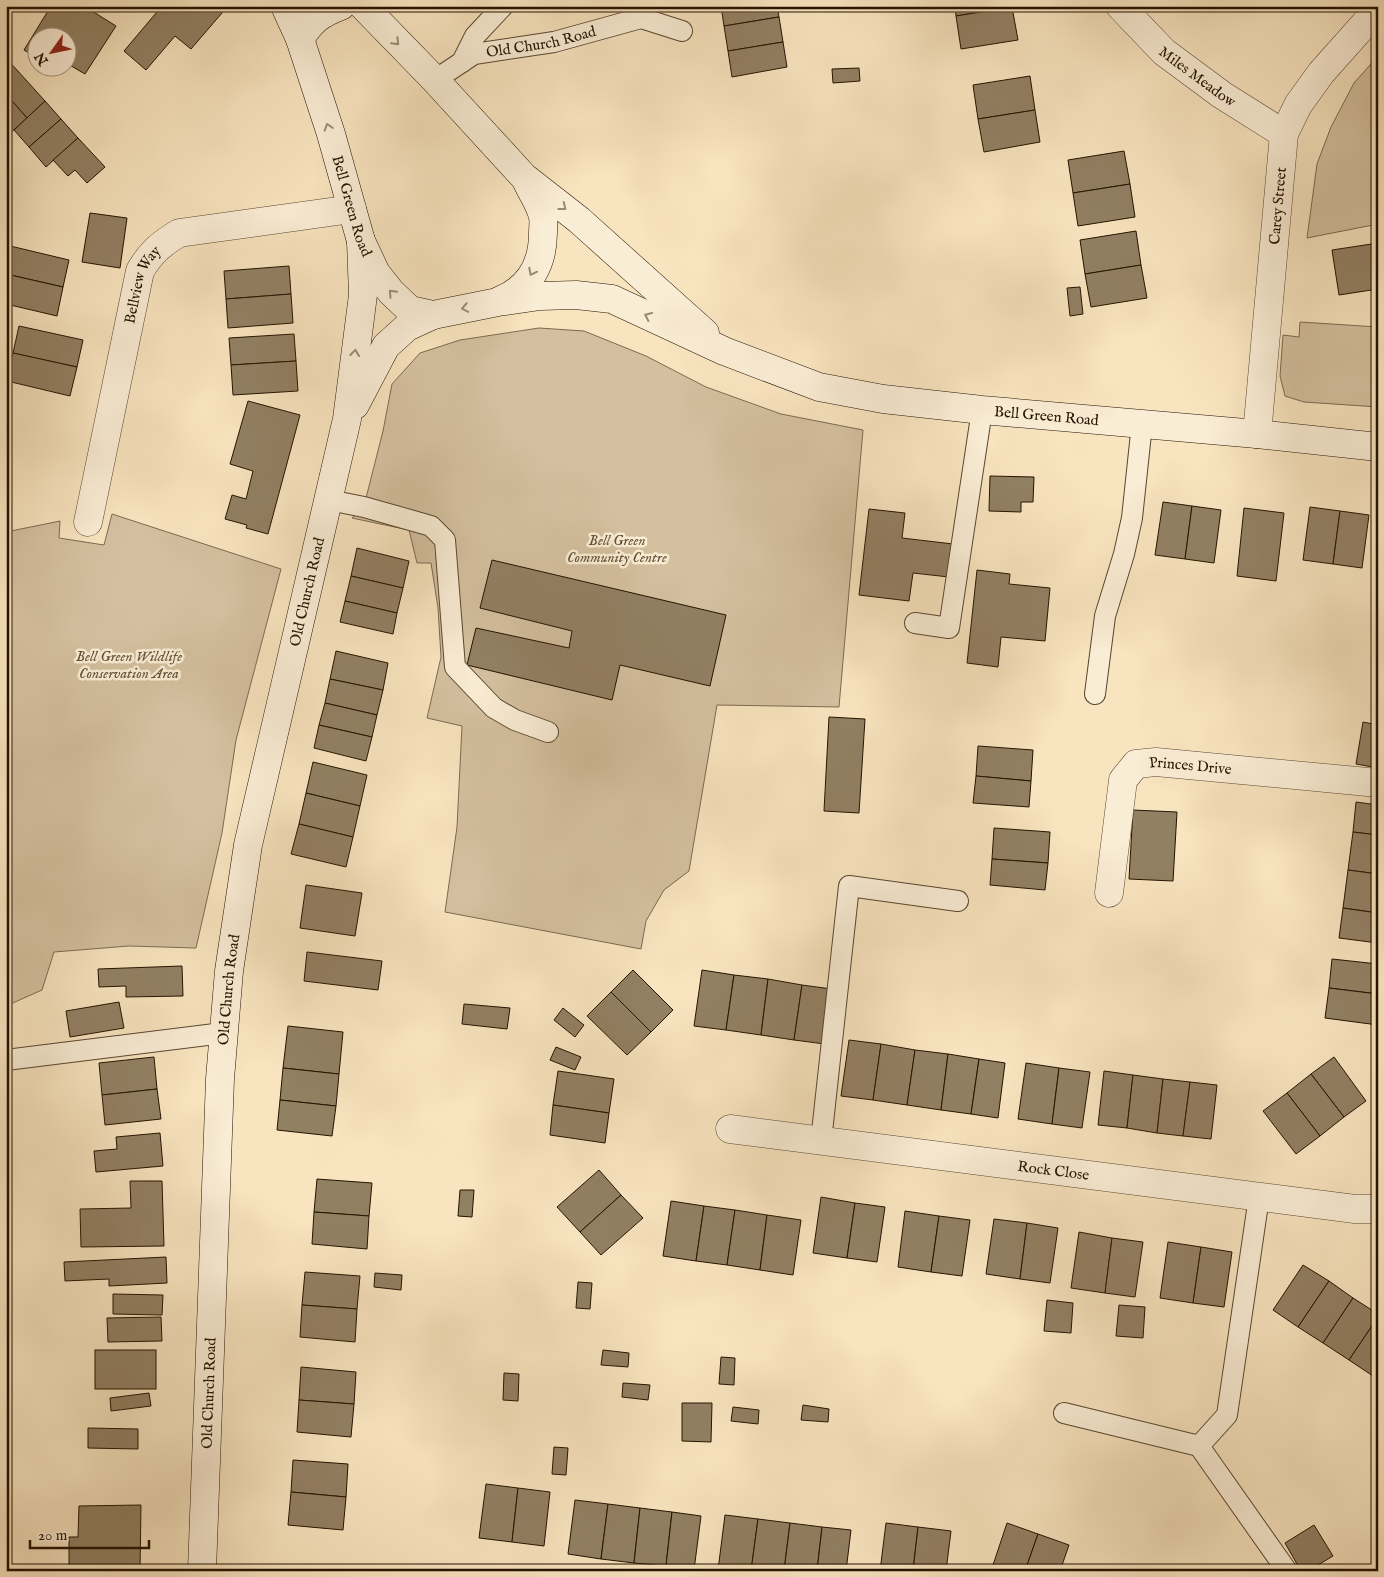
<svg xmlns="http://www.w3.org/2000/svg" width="1384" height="1577" font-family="'IM FELL English',serif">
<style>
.green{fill:#d4c09f;stroke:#7c6a50}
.building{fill:#928063;stroke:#241300}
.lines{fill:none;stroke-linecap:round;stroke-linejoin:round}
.service-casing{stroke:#594730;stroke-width:22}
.minor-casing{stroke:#594730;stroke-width:29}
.secondary-casing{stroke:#241300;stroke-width:29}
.service{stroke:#faedd5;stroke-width:20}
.minor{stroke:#faedd5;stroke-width:28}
.secondary{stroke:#faedd5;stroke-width:28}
.oneway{stroke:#9a8b75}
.labels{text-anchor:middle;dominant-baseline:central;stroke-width:5;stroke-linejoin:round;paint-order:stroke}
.street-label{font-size:15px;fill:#241300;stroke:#faedd5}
.park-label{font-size:15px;font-style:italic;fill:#625038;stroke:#faedd5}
</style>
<rect width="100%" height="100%" fill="#f8e4bf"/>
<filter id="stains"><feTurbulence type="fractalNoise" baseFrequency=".004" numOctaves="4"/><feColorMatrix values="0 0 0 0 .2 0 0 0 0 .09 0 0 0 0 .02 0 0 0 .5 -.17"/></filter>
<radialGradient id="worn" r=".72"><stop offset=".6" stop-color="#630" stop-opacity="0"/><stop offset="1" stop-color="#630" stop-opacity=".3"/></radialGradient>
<g class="green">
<path d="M1378 56V224L1307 238 1317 164 1331 127 1354 83Z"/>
<path d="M1300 322 1378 327V407L1304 402 1285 396 1280 376 1283 335 1299 337Z"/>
<path d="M539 328 584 331 646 356 706 387 781 414 863 430 839 707 717 705 689 871 664 890 646 921 641 949 445 912 457 827 462 726 427 718 441 657 438 608 431 563H417L409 530 352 518 364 506 383 431 392 384 420 353 460 340Z"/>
<path d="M112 514 281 569 236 740 222 833 196 948 129 946 54 952 42 990 6 1006V532L60 521 59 538 104 545Z"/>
</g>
<g class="building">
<path d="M51 6H84L116 26 85 74 68 64V65V38H38V58L24 50Z"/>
<path d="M162 6H228L191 49 175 36 146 70 124 51Z"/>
<path d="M721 6H777L779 17 724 26Z"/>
<path d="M955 6H1012V7L956 16Z"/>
<path d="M1012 7 1018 40 961 49 956 16Z"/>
<path d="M779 17 783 42 728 51 724 26Z"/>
<path d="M783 42 787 67 732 77 728 51Z"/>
<path d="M7 59 45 101 27 118 6 94Z"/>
<path d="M52 68H66L62 74Z"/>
<path d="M859 68 860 81 833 83 832 69Z"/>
<path d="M1030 76 1035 110 978 119 973 85Z"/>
<path d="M6 94 27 118 8 135 6 132Z"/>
<path d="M45 101 61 119 29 147 14 130Z"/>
<path d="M1035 110 1040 142 984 152 978 119Z"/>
<path d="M61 119 78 138 46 167 29 147Z"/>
<path d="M78 138 105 167 87 183 75 170 68 176 53 160Z"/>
<path d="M1124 151 1130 184 1073 193 1068 160Z"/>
<path d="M1130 184 1135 217 1078 226 1073 193Z"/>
<path d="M90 213 127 218 120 268 82 262Z"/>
<path d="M1136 231 1141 265 1085 274 1080 240Z"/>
<path d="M1378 243V289L1339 295 1332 250Z"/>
<path d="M6 245 69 260 63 287 6 274Z"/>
<path d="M1141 265 1147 298 1091 307 1085 274Z"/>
<path d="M289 266 291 294 226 299 224 271Z"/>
<path d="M6 274 63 287 57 316 6 304Z"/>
<path d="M1080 287 1083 314 1070 316 1067 288Z"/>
<path d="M291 294 293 323 228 328 226 299Z"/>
<path d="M19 326 83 340 77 367 13 353Z"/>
<path d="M294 334 296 361 231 365 229 338Z"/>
<path d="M13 353 77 367 70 396 7 381Z"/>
<path d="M296 361 298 391 233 395 231 365Z"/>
<path d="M248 401 300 415 268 534 246 528 247 525 225 519 232 495 246 499 253 471 230 464Z"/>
<path d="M990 476 1034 477 1033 502H1021V512L989 511Z"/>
<path d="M1163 502 1192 506 1185 559 1155 555Z"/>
<path d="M1192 506 1221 510 1214 563 1185 559Z"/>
<path d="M1310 507 1340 511 1333 564 1303 560Z"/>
<path d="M1244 508 1284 513 1276 581 1237 576Z"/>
<path d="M869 509 905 513 902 538 953 544 949 577 913 573 909 601 859 595Z"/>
<path d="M1340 511 1369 515 1362 568 1333 564Z"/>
<path d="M357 548 409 561 403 588 351 576Z"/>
<path d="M492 560 726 615 710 686 620 665 612 700 467 665 476 628 569 648 572 631 480 608Z"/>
<path d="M977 570 1010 574 1009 584 1050 588 1045 641 1001 637 998 667 967 663Z"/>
<path d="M351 576 403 588 397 613 345 601Z"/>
<path d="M345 601 397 613 393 634 340 622Z"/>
<path d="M336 651 388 663 383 690 330 679Z"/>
<path d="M330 679 383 690 377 715 325 703Z"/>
<path d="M325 703 377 715 372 737 319 725Z"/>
<path d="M829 717 865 719 859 813 824 811Z"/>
<path d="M1363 722 1378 725V768L1356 764Z"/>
<path d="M319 725 372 737 366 761 314 748Z"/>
<path d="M978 746 1033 750 1031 781 976 776Z"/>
<path d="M313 762 367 775 360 806 306 793Z"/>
<path d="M976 776 1031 781 1029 807 973 803Z"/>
<path d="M306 793 360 806 353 837 299 824Z"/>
<path d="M1356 802 1378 805V835L1353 832Z"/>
<path d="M1133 810 1177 812 1173 881 1129 879Z"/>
<path d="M299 824 353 837 346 867 291 854Z"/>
<path d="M994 828 1050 832 1048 863 992 859Z"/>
<path d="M1353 832 1378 835V874L1348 870Z"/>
<path d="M992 859 1048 863 1045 890 990 885Z"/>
<path d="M1348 870 1378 874V913L1343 908Z"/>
<path d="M306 885 362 893 355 936 300 928Z"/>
<path d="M1343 908 1378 913V943L1339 938Z"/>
<path d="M307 952 382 961 378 990 304 981Z"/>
<path d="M1332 959 1378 964V994L1329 988Z"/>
<path d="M182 966 183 996 126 997V986L99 987 98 969Z"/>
<path d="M633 970 673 1010 651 1032 611 992Z"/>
<path d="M702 970 734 975 726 1030 694 1026Z"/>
<path d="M734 975 768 979 761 1035 726 1030Z"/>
<path d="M768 979 802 985 794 1040 761 1035Z"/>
<path d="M802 985 832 989 825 1044 794 1040Z"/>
<path d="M1329 988 1378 994V1025L1325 1018Z"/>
<path d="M611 992 651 1032 627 1055 587 1016Z"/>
<path d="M119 1002 124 1028 70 1037 66 1011Z"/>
<path d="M464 1004 510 1008 507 1029 462 1024Z"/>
<path d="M563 1008 584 1025 575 1037 554 1020Z"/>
<path d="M288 1026 343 1032 339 1074 283 1068Z"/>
<path d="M849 1040 881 1044 873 1100 841 1096Z"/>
<path d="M881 1044 915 1050 907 1105 873 1100Z"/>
<path d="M556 1047 581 1057 575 1070 550 1060Z"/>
<path d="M915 1050 948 1054 941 1110 907 1105Z"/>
<path d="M948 1054 979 1059 971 1114 941 1110Z"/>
<path d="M154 1057 157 1089 102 1095 99 1063Z"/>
<path d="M1334 1057 1366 1101 1344 1117 1311 1074Z"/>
<path d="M979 1059 1005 1063 998 1118 971 1114Z"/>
<path d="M1026 1063 1059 1068 1052 1124 1018 1119Z"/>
<path d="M283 1068 339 1074 336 1106 280 1100Z"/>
<path d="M1059 1068 1090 1072 1082 1128 1052 1124Z"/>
<path d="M558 1071 614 1079 609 1113 553 1105Z"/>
<path d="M1104 1071 1133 1075 1127 1128 1098 1125Z"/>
<path d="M1311 1074 1344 1117 1320 1136 1287 1093Z"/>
<path d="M1133 1075 1163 1079 1157 1133 1127 1128Z"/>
<path d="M1163 1079 1190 1082 1183 1136 1157 1133Z"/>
<path d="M1190 1082 1217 1085 1211 1139 1183 1136Z"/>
<path d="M157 1089 161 1119 105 1125 102 1095Z"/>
<path d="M1287 1093 1320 1136 1296 1154 1263 1111Z"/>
<path d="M280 1100 336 1106 332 1136 277 1130Z"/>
<path d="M553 1105 609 1113 605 1143 550 1135Z"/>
<path d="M160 1133 163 1166 96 1172 94 1151 117 1149 116 1137Z"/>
<path d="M599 1170 621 1195 580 1232 557 1207Z"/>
<path d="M317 1179 372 1183 369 1216 314 1212Z"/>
<path d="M130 1181H162L164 1246 81 1247 80 1209 131 1208Z"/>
<path d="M460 1190H474L472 1217 458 1216Z"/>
<path d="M621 1195 643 1218 601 1255 580 1232Z"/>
<path d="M821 1197 855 1203 847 1258 813 1253Z"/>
<path d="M671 1201 704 1206 696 1261 663 1256Z"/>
<path d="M855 1203 885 1207 877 1262 847 1258Z"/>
<path d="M704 1206 735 1210 727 1265 696 1261Z"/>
<path d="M735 1210 767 1215 760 1270 727 1265Z"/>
<path d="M905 1211 939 1216 931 1272 898 1267Z"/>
<path d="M314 1212 369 1216 367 1249 312 1244Z"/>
<path d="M767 1215 801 1220 793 1275 760 1270Z"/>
<path d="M939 1216 970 1220 962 1276 931 1272Z"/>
<path d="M994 1219 1027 1223 1020 1279 986 1274Z"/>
<path d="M1027 1223 1058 1228 1050 1283 1020 1279Z"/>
<path d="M1079 1232 1112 1238 1105 1293 1071 1288Z"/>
<path d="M1112 1238 1143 1242 1135 1297 1105 1293Z"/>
<path d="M1168 1242 1201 1247 1193 1303 1160 1298Z"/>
<path d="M1201 1247 1232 1252 1224 1307 1193 1303Z"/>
<path d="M166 1257 167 1283 109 1286V1279L65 1281 64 1262Z"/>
<path d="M1303 1265 1329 1281 1298 1327 1273 1310Z"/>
<path d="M305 1272 360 1276 357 1309 302 1305Z"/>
<path d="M375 1273 402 1275 401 1290 374 1287Z"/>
<path d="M1329 1281 1353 1298 1323 1343 1298 1327Z"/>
<path d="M578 1282 592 1283 590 1309 576 1308Z"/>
<path d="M113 1294 163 1295 162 1315 113 1314Z"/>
<path d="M1353 1298 1378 1314V1317L1349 1360 1323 1343Z"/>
<path d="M1047 1300 1073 1303 1071 1333 1044 1331Z"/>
<path d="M302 1305 357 1309 355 1342 300 1337Z"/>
<path d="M1119 1305 1145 1307 1143 1338 1116 1336Z"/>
<path d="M161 1317 162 1341 108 1342 107 1318Z"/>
<path d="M1378 1317V1375L1376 1378 1349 1360Z"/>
<rect x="95" y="1350" width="61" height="39"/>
<path d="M603 1350 629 1353 628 1367 601 1365Z"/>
<path d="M721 1357 735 1358 734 1385 719 1384Z"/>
<path d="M301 1367 356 1372 354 1404 299 1400Z"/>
<path d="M504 1373 519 1374 518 1401 503 1400Z"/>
<path d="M623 1383 650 1385 648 1400 622 1397Z"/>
<path d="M149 1393 151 1406 111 1411 110 1398Z"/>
<path d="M299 1400 354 1404 351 1437 297 1432Z"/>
<path d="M682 1403H712L711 1442 682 1441Z"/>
<path d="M803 1405 829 1409 828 1422 801 1420Z"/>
<path d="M733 1407 759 1410 758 1424 731 1421Z"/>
<path d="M88 1428 138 1429V1449L88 1448Z"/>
<path d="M554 1447 568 1448 566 1475 552 1474Z"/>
<path d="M293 1460 348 1464 346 1497 291 1492Z"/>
<path d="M486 1484 518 1488 512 1542 479 1538Z"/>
<path d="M518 1488 550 1492 544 1546 512 1542Z"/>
<path d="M291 1492 346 1497 343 1530 288 1525Z"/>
<path d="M575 1500 608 1504 601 1559 568 1554Z"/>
<path d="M608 1504 640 1508 634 1563 601 1559Z"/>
<path d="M141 1505 140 1571H115L69 1567V1537H78L79 1506Z"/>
<path d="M640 1508 672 1512 666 1566 634 1563Z"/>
<path d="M672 1512 701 1516 694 1570 666 1566Z"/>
<path d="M725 1515 758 1519 751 1571 718 1570Z"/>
<path d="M758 1519 790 1523 784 1571H751Z"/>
<path d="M790 1523 822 1527 817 1571H784Z"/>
<path d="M886 1523 918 1527 913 1571H880Z"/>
<path d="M1007 1523 1038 1534 1025 1571H991Z"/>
<path d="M1314 1525 1333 1556 1308 1571H1301L1285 1543Z"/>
<path d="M822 1527 851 1530 846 1571H817Z"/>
<path d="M918 1527 951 1531 946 1571H913Z"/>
<path d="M1038 1534 1069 1545 1060 1571H1025Z"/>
</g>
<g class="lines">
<defs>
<g id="service">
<path d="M462 62 475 36 503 6"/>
<path id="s1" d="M435 80 474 54 554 42 641 18 682 31"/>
<path d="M329 500 364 507 431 526 445 540 455 667 494 708 515 720 548 732"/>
<path d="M915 623 949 628 982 410"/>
<path d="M1095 694 1105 616 1124 554 1132 518 1142 424"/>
<path d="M6 1060 223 1033"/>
<path d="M821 1141 849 886 958 901"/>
<path d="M1064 1413 1199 1446 1227 1415 1259 1197"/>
<path d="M1199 1446 1287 1571"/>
</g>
<g id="minor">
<path id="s2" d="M1120 6 1164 52 1222 95 1284 134"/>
<path id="s3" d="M1257 434 1284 134 1298 105 1321 73 1378 9"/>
<path id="s4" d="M88 522 140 271C151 252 161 244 179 233L352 209"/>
<path id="s5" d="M1109 893 1123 780 1136 764 1156 762 1378 783"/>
<path id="s6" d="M730 1129 1355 1209H1378"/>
</g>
<g id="secondary">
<path id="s7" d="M285 6 300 39 331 134 361 241 376 273 391 292 410 310 433 315 498 302 540 296 576 295 612 299 724 351 819 387 883 399 982 410 1257 434 1378 447"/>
<path d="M363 6 435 80 524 177 579 220 705 333"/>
<path d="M300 39C312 20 320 14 341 6"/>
<path d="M501 300C530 288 543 263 543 233 543 228 544 222 543 217 541 206 532 193 527 182"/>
<path d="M355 405 386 346 407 327 433 315"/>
<path id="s8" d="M202 1571 220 1079 229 971 248 845 347 419 363 295 361 241"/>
</g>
</defs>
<use href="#service" class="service-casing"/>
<use href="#minor" class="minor-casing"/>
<use href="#secondary" class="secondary-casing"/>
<use href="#service" class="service"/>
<use href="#minor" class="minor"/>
<use href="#secondary" class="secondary"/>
</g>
<defs><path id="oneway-chevron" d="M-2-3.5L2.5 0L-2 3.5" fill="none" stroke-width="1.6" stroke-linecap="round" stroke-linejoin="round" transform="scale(1.25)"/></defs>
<g class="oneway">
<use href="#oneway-chevron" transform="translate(396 42) rotate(46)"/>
<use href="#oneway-chevron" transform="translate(328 127) rotate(-108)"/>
<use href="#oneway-chevron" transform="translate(563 207) rotate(38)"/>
<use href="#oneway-chevron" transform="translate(532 272) rotate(117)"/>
<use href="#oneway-chevron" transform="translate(392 293) rotate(-133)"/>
<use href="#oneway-chevron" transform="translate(465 308) rotate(169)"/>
<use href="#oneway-chevron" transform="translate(648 316) rotate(-155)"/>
<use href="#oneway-chevron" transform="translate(355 353) rotate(-83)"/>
</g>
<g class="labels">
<g class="street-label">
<text stroke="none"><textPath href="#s1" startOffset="115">Old Church Road</textPath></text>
<text stroke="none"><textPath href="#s2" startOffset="105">Miles Meadow</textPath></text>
<text stroke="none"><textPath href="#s7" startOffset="211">Bell Green Road</textPath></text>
<text stroke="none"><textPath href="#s3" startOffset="229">Carey Street</textPath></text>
<text stroke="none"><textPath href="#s4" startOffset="244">Bellview Way</textPath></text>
<text stroke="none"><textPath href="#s7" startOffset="992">Bell Green Road</textPath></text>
<text stroke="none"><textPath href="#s8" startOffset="988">Old Church Road</textPath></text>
<text stroke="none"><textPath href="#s5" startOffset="189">Princes Drive</textPath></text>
<text stroke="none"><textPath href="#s8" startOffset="582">Old Church Road</textPath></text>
<text stroke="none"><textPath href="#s6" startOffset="326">Rock Close</textPath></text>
<text stroke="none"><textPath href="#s8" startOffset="178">Old Church Road</textPath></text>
</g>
<g class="park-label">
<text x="617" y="540">Bell Green<tspan x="617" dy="17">Community Centre</tspan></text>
<text x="129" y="656">Bell Green Wildlife<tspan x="129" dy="17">Conservation Area</tspan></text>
</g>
</g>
<rect width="1384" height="1577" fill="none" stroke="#f8e4bf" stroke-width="25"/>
<rect x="8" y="8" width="1369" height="1562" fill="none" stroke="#241300" stroke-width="2.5"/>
<rect x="12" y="12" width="1359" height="1552" fill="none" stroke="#241300"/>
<g transform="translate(52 52) rotate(237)"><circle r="24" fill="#faedd5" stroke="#a49680"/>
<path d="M0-4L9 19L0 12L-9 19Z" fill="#8f2418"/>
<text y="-8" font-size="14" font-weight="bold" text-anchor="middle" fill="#241300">N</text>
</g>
<path d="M30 1540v8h119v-8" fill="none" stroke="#241300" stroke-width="2.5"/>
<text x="38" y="1540" font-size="15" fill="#241300" stroke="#faedd5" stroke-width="4" paint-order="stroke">20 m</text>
<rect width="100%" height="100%" filter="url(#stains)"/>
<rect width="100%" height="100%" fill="url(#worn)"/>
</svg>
